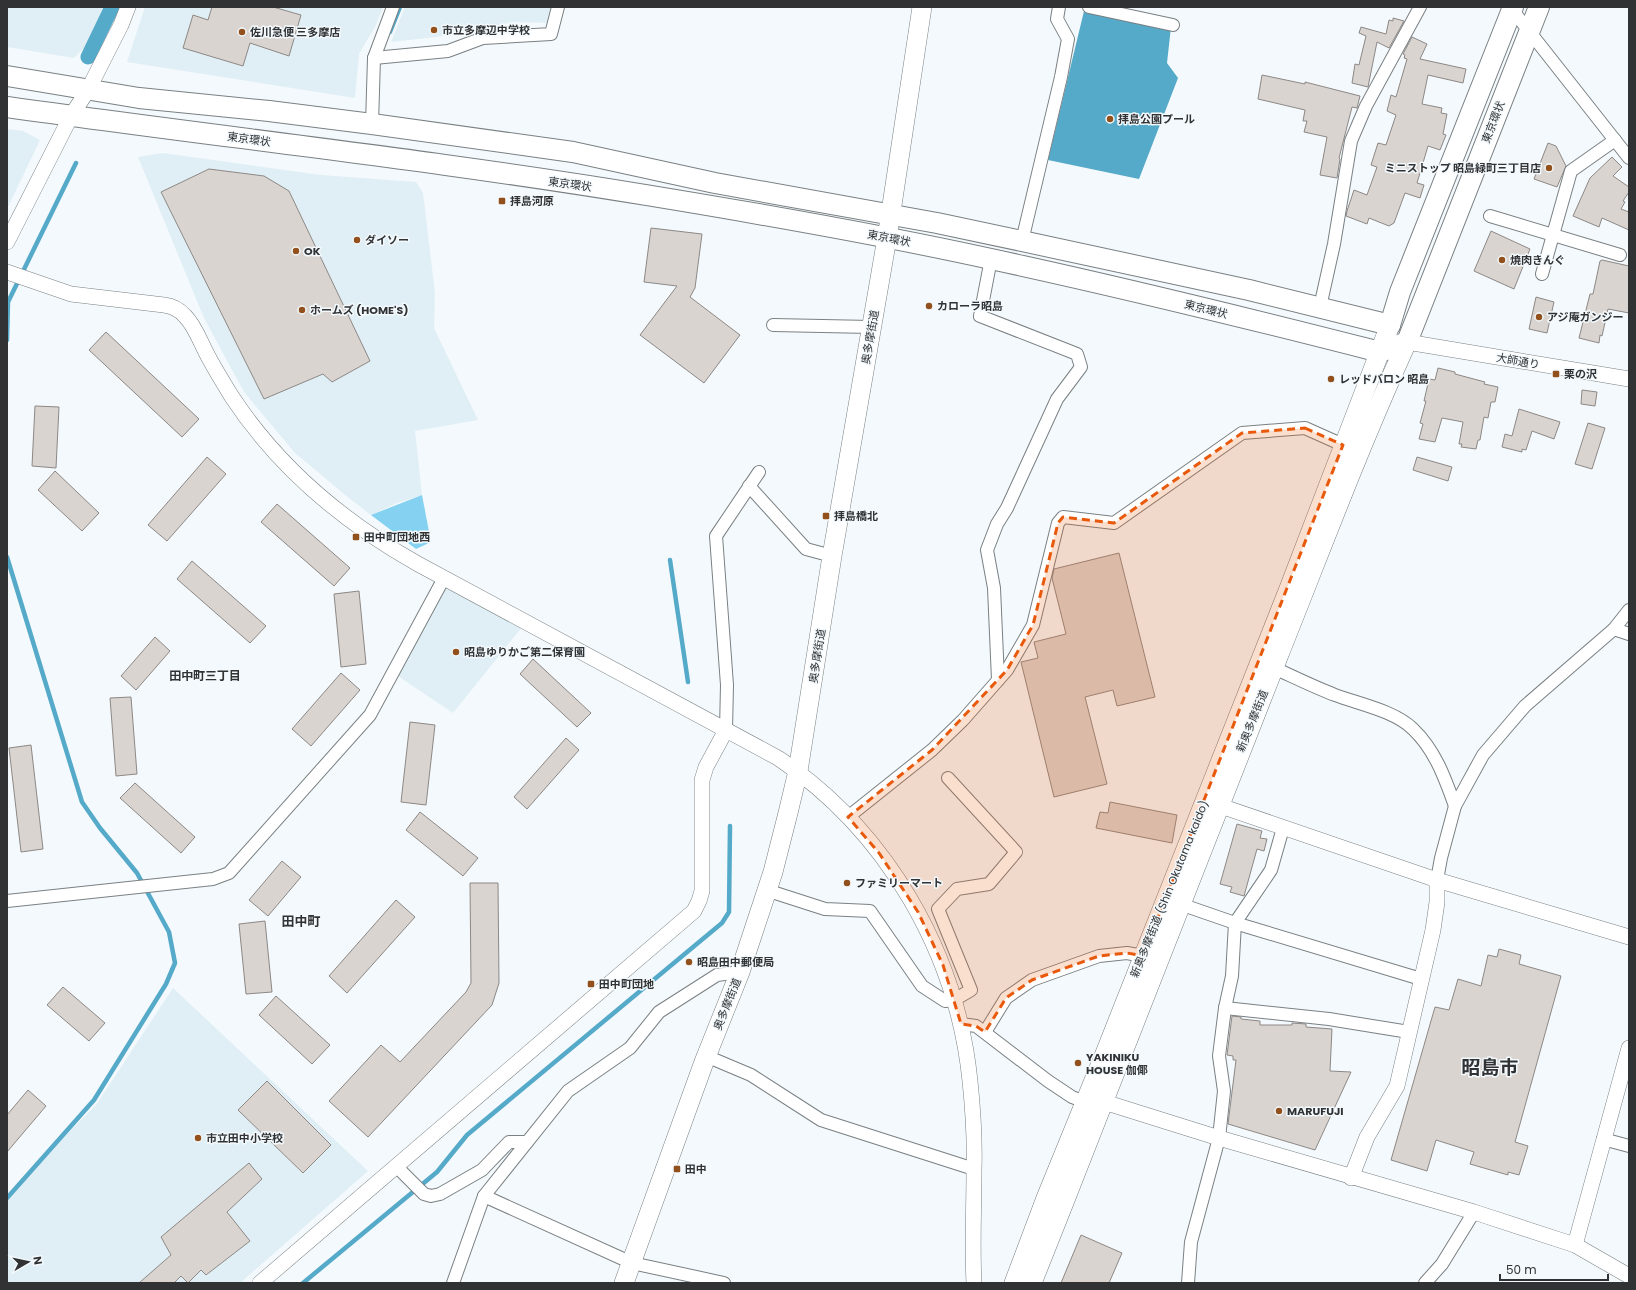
<svg xmlns="http://www.w3.org/2000/svg" width="1636" height="1290" font-family="Poppins,'Noto Sans JP',sans-serif">
<style>
.built{fill:#e0eff5}
.green{fill:#84d1f1}
.water{fill:#55a9c9}
.lines{fill:none;stroke-linecap:round;stroke-linejoin:round}
.stream{stroke:#55a9c9;stroke-width:4.5}
.canal{stroke:#55a9c9;stroke-width:15}
.building{fill:#d9d4d0;stroke:#8d8885}
.minor-casing{stroke:#7a8083;stroke-width:14}
.tertiary-casing{stroke:#7a8083;stroke-width:16}
.primary-casing{stroke:#7a8083;stroke-width:20}
.trunk-casing{stroke:#7a8083;stroke-width:22}
.minor{stroke:#fff;stroke-width:12}
.tertiary{stroke:#fff;stroke-width:15}
.primary{stroke:#fff;stroke-width:19}
.trunk{stroke:#fff;stroke-width:20}
.marked{fill:#e8590c;fill-opacity:0.2;stroke:#e8590c;stroke-width:3;stroke-dasharray:8 5;stroke-linejoin:round}
.poi-dot{fill:#91501c;stroke:#f3f9fc;stroke-width:1.5}
.labels{text-anchor:middle;dominant-baseline:central;stroke-width:3;stroke-linejoin:round;paint-order:stroke}
.poi-label{font-size:11px;font-weight:bold;fill:#303234;stroke:#f3f9fc;text-anchor:start}
.street-label{font-size:11px;fill:#303234;stroke:#f3f9fc}
.neighbourhood-label{font-size:12px;font-weight:bold;fill:#303234;stroke:#f3f9fc}
.quarter-label{font-size:13px;font-weight:bold;fill:#303234;stroke:#f3f9fc}
.town-label{font-size:19px;font-weight:bold;fill:#303234;stroke:#f3f9fc}
</style>
<rect width="100%" height="100%" fill="#f3f9fc"/>
<g class="built">
<path d="M7 7H103L89 43 74 58 7 47Z"/>
<path d="M145 7H383L376 25 359 54 355 98 127 62Z"/>
<path d="M405 7H558L554 23 512 22 436 37 391 42Z"/>
<path d="M7 129 23 131 40 140 7 209Z"/>
<path d="M163 153 321 175 416 182 423 193 435 293 434 328 478 420 415 431 422 495 397 503 371 515 349 498 295 453 244 392 204 318 138 157Z"/>
<path d="M444 584 522 627 453 713 398 676Z"/>
<path d="M173 988 368 1171 240 1283H7V1199L23 1178 96 1105Z"/>
</g>
<path class="green" d="M422 495 431 542 416 549 371 515Z"/>
<path class="water" d="M1085 7 1171 27 1167 63 1178 78 1139 179 1048 160Z"/>
<g class="lines">
<g class="stream">
<path d="M390 32 400 7"/>
<path d="M7 340 8 302 76 163"/>
<path d="M7 557 82 802 100 828 137 873 169 932 175 963 166 984 94 1100 7 1198"/>
<path d="M670 560 688 682"/>
<path d="M303 1283 437 1172 467 1135 722 923 729 912 730 826"/>
</g>
<path class="canal" d="M88 57 112 7"/>
</g>
<g class="building">
<path d="M212 7H273L301 15 289 56 250 43 243 66 183 48 193 15 208 20Z"/>
<path d="M1393 18 1404 21 1389 48 1377 42 1368 87 1352 83 1355 64 1359 65 1366 36 1359 33 1361 27 1386 34 1389 20 1393 21Z"/>
<path d="M1412 37 1427 44 1420 59 1466 69 1463 83 1428 75 1422 104 1442 108 1441 113 1447 114 1443 134 1446 135 1440 150 1428 146 1417 183 1424 185 1420 198 1405 193 1394 223 1389 226 1369 218 1367 224 1346 216 1347 211 1354 190 1367 195 1377 167 1371 165 1378 143 1386 145 1396 115 1387 111 1391 95 1396 97 1407 59 1404 58 1405 55 1403 54Z"/>
<path d="M1262 75 1305 84V82L1360 96 1357 108 1352 107 1339 158 1340 159 1337 178 1320 175 1327 137 1304 132 1307 121H1303L1305 110 1258 99Z"/>
<path d="M1548 143 1556 146 1566 166 1557 187 1534 179Z"/>
<path d="M1612 157 1622 167 1613 176 1629 187V192L1623 201 1625 202 1621 209 1629 212V230L1602 218 1599 227 1573 216 1590 178Z"/>
<path d="M209 169 264 176 289 191 370 361 332 382 323 374 264 399 161 192Z"/>
<path d="M651 228 702 234 695 288 690 297 740 335 704 383 640 335 677 286 644 282Z"/>
<path d="M1491 231 1530 249 1514 289 1474 271Z"/>
<path d="M1602 260 1629 266V313L1608 309 1602 336 1600 335 1599 343 1579 338 1590 294H1593L1600 261Z"/>
<path d="M1536 297 1554 302 1547 333 1529 329Z"/>
<path d="M106 332 199 419 182 437 89 350Z"/>
<path d="M1438 368 1455 372V374L1485 382 1484 384 1498 387 1495 402H1491L1488 418 1484 417 1480 440H1478L1476 449 1461 447 1462 444H1459L1463 422 1442 418 1435 442 1419 439 1423 424 1420 423 1426 401H1424L1429 379 1435 380Z"/>
<path d="M1582 390 1597 392 1595 406 1581 404Z"/>
<path d="M35 406 59 407 56 468 32 466Z"/>
<path d="M1519 409 1560 422 1554 439 1532 431 1526 450 1522 449V452L1502 447 1505 434 1512 436Z"/>
<path d="M1588 423 1605 428 1592 469 1575 464Z"/>
<path d="M207 457 226 474 167 541 148 525Z"/>
<path d="M1417 457 1452 467 1448 481 1413 470Z"/>
<path d="M55 471 99 513 82 531 38 490Z"/>
<path d="M277 504 350 568 334 586 261 522Z"/>
<path d="M1119 553 1155 697 1117 706 1113 690 1085 697 1107 784 1054 797 1021 662 1038 658 1034 642 1066 634 1052 578 1054 569Z"/>
<path d="M192 561 266 626 250 643 177 579Z"/>
<path d="M359 591 366 664 341 667 334 594Z"/>
<path d="M155 637 170 651 136 690 121 676Z"/>
<path d="M533 659 591 713 577 727 520 674Z"/>
<path d="M341 673 360 690 311 746 292 729Z"/>
<path d="M131 697 137 774 116 776 110 698Z"/>
<path d="M410 722 435 725 426 805 401 802Z"/>
<path d="M566 738 579 750 527 809 514 797Z"/>
<path d="M31 745 43 849 21 852 9 748Z"/>
<path d="M135 783 195 837 181 853 120 798Z"/>
<path d="M1110 802 1177 815 1172 843 1096 828 1100 812 1108 813Z"/>
<path d="M420 812 478 858 463 876 406 830Z"/>
<path d="M1237 824 1262 831 1260 838 1267 839 1264 851 1257 849 1244 896 1230 892 1232 887 1220 884Z"/>
<path d="M282 861 301 877 268 916 249 900Z"/>
<path d="M470 883H498L499 983 492 1005 368 1137 329 1101 381 1045 400 1062 466 992 471 983Z"/>
<path d="M396 900 415 917 347 993 329 976Z"/>
<path d="M265 921 272 992 246 994 239 924Z"/>
<path d="M1499 949 1521 955 1519 964 1561 976 1515 1142 1528 1146 1519 1175 1508 1172V1175L1470 1164 1474 1152 1436 1140 1427 1171 1391 1160 1435 1007 1449 1010 1458 979 1481 986 1488 955 1497 957Z"/>
<path d="M63 987 105 1023 89 1041 47 1005Z"/>
<path d="M276 996 330 1045 312 1064 259 1015Z"/>
<path d="M1232 1016 1241 1017V1019L1260 1021V1025H1292V1023L1306 1024V1027L1332 1029 1330 1071 1351 1072 1315 1150 1228 1124 1236 1060H1233V1056L1227 1055Z"/>
<path d="M267 1081 331 1145 303 1173 238 1110Z"/>
<path d="M28 1090 46 1106 7 1152V1115Z"/>
<path d="M249 1163 262 1179 227 1212 250 1241 206 1275 201 1270 188 1283 181 1276 174 1283H139L171 1255 161 1237Z"/>
<path d="M1081 1235 1122 1253 1109 1283H1061Z"/>
</g>
<g class="lines">
<defs>
<g id="minor">
<path d="M1089 7 1173 25"/>
<path d="M1510 7 1629 158"/>
<path d="M374 58 448 51 483 38 551 34 558 7"/>
<path d="M372 124 374 58 393 7"/>
<path d="M1490 216 1620 255"/>
<path d="M1022 241 1061 77 1068 39 1057 19 1059 7"/>
<path d="M991 259 980 316 1077 354 1081 367 1057 399 1007 508 997 524 987 550 994 588 998 680"/>
<path d="M1542 274 1571 171 1615 140"/>
<path d="M1320 307 1334 244 1351 141 1366 106 1420 7"/>
<path d="M773 325 871 327"/>
<path d="M749 486 806 549 832 556"/>
<path d="M1614 629 1629 634"/>
<path d="M1274 668C1294 677 1314 687 1335 695 1359 704 1395 711 1413 729 1435 750 1445 778 1455 806"/>
<path d="M726 730 727 685 716 536 759 472"/>
<path d="M848 817 932 750 963 720 1007 670 1033 625 1058 523 1063 517 1114 523 1242 433 1305 428 1343 445"/>
<path d="M1437 880 1441 858 1455 806 1483 755 1525 706 1614 629 1629 610"/>
<path d="M766 890 825 909 870 911 922 986 945 1001 954 1000 971 990 938 909 957 889 989 884 1016 852 948 778"/>
<path d="M7 901 213 879 229 873 370 715 444 578"/>
<path d="M1180 904 1235 923 1421 979"/>
<path d="M1225 1008 1329 1019 1409 1032"/>
<path d="M961 1024 976 1026 1048 1081 1072 1097 1085 1102"/>
<path d="M985 1032 1006 998 1032 980 1099 956 1127 953 1143 956"/>
<path d="M706 1056 751 1075 821 1120 974 1169"/>
<path d="M1603 1139 1629 1146"/>
<path d="M396 1166 424 1194 431 1196 440 1194 482 1170 509 1142H527"/>
<path d="M484 1196 632 1263 724 1283"/>
<path d="M453 1283 484 1196 568 1091 630 1048 659 1012 717 975 740 972"/>
<path d="M1188 1283 1191 1242 1219 1138 1224 1091 1219 1056 1225 1008 1232 976 1235 923 1271 870 1283 828"/>
<path d="M1425 1283 1442 1264 1474 1212"/>
</g>
<g id="tertiary">
<path d="M7 242 71 116 88 90 121 25 128 7"/>
<path d="M7 272 71 294 164 305C172 306 179 309 185 316 196 327 201 344 209 358 216 371 224 384 232 397 279 468 345 523 418 564L778 758C886 830 957 952 970 1081 973 1110 975 1141 974 1171 974 1208 972 1246 974 1283"/>
<path d="M1407 342 1629 379"/>
<path d="M1209 802 1437 880 1629 937"/>
<path d="M1093 1102H1104L1219 1138 1474 1212 1575 1245 1629 1276"/>
<path d="M1351 1178 1367 1137 1397 1086 1433 930 1437 902V880"/>
<path d="M1575 1245 1629 1048"/>
<path d="M260 1283 694 911 699 901 702 891V780L706 767 726 730"/>
</g>
<g id="primary">
<path d="M624 1283 704 1062 740 972 773 872 788 813 798 771 832 556 887 238 922 7"/>
<path d="M1014 1283 1046 1198 1106 1051 1290 586 1390 325"/>
<path d="M1032 1283C1115 1075 1195 866 1278 657 1320 552 1360 445 1407 342"/>
</g>
<g id="trunk">
<path d="M7 76 139 98 269 111 372 124 573 152 715 183 937 223 1022 241 1249 290 1390 325"/>
<path d="M7 107C220 137 434 160 646 195 762 214 877 234 991 259 1121 287 1251 319 1380 352L1407 342 1539 7"/>
<path d="M1390 325 1400 292 1513 7"/>
</g>
</defs>
<use href="#minor" class="minor-casing"/>
<use href="#tertiary" class="tertiary-casing"/>
<use href="#primary" class="primary-casing"/>
<use href="#trunk" class="trunk-casing"/>
<use href="#minor" class="minor"/>
<use href="#tertiary" class="tertiary"/>
<use href="#primary" class="primary"/>
<use href="#trunk" class="trunk"/>
</g>
<path class="marked" d="M1305 428 1343 445 1143 956 1127 953 1099 956 1032 980 1006 998 985 1032 976 1026 961 1024 943 965 918 912 879 853 848 817 932 750 1007 670 1033 625 1058 523 1063 517 1114 523 1242 433Z"/>
<g class="poi-dot">
<circle cx="434" cy="30" r="4"/>
<circle cx="242" cy="32" r="4"/>
<circle cx="1110" cy="119" r="4"/>
<circle cx="1549" cy="168" r="4"/>
<rect x="498" y="197" width="8" height="8" rx="2"/>
<circle cx="357" cy="240" r="4"/>
<circle cx="296" cy="251" r="4"/>
<circle cx="1502" cy="260" r="4"/>
<circle cx="929" cy="306" r="4"/>
<circle cx="302" cy="310" r="4"/>
<circle cx="1539" cy="317" r="4"/>
<rect x="1552" y="370" width="8" height="8" rx="2"/>
<circle cx="1331" cy="379" r="4"/>
<rect x="822" y="512" width="8" height="8" rx="2"/>
<rect x="352" y="533" width="8" height="8" rx="2"/>
<circle cx="456" cy="652" r="4"/>
<circle cx="847" cy="883" r="4"/>
<circle cx="689" cy="962" r="4"/>
<rect x="587" y="980" width="8" height="8" rx="2"/>
<circle cx="1078" cy="1063" r="4"/>
<circle cx="1279" cy="1111" r="4"/>
<circle cx="198" cy="1138" r="4"/>
<rect x="673" y="1165" width="8" height="8" rx="2"/>
</g>
<g class="labels">
<g class="poi-label">
<text x="442" y="30">市立多摩辺中学校</text>
<text x="250" y="32">佐川急便 三多摩店</text>
<text x="1118" y="119">拝島公園プール</text>
<text x="1541" y="168" text-anchor="end">ミニストップ 昭島緑町三丁目店</text>
<text x="510" y="201">拝島河原</text>
<text x="365" y="240">ダイソー</text>
<text x="304" y="251">OK</text>
<text x="1510" y="260">焼肉きんぐ</text>
<text x="937" y="306">カローラ昭島</text>
<text x="310" y="310">ホームズ (HOME'S)</text>
<text x="1547" y="317">アジ庵ガンジー</text>
<text x="1564" y="374">栗の沢</text>
<text x="1339" y="379">レッドバロン 昭島</text>
<text x="834" y="516">拝島橋北</text>
<text x="364" y="537">田中町団地西</text>
<text x="464" y="652">昭島ゆりかご第二保育園</text>
<text x="855" y="883">ファミリーマート</text>
<text x="697" y="962">昭島田中郵便局</text>
<text x="599" y="984">田中町団地</text>
<text x="1086" y="1057">YAKINIKU<tspan x="1086" dy="13">HOUSE 伽倻</tspan></text>
<text x="1287" y="1111">MARUFUJI</text>
<text x="206" y="1138">市立田中小学校</text>
<text x="685" y="1169">田中</text>
</g>
<g class="street-label">
<text transform="translate(1493 122) rotate(-69)">東京環状</text>
<text transform="translate(249 139) rotate(8)">東京環状</text>
<text transform="translate(570 184) rotate(8)">東京環状</text>
<text transform="translate(889 238) rotate(11)">東京環状</text>
<text transform="translate(1206 309) rotate(14)">東京環状</text>
<text transform="translate(870 337) rotate(-80)">奥多摩街道</text>
<text transform="translate(1518 361) rotate(10)">大師通り</text>
<text transform="translate(817 656) rotate(-81)">奥多摩街道</text>
<text transform="translate(1252 721) rotate(-68)">新奥多摩街道</text>
<text transform="translate(1169 889) rotate(-68)">新奥多摩街道 (Shin Okutama kaido)</text>
<text transform="translate(727 1004) rotate(-68)">奥多摩街道</text>
</g>
<g class="neighbourhood-label">
<text x="205" y="675">田中町三丁目</text>
</g>
<g class="quarter-label">
<text x="301" y="921">田中町</text>
</g>
<g class="town-label">
<text x="1490" y="1067">昭島市</text>
</g>
</g>
<rect width="1636" height="1290" fill="none" stroke="#303234" stroke-width="16"/>
<g transform="translate(28 1262) rotate(81)" stroke="#f3f9fc" stroke-width="3" paint-order="stroke">
<path d="M0-3L7 15L0 10L-7 15Z" fill="#303234"/>
<text y="-6" font-size="11" font-weight="bold" text-anchor="middle" fill="#303234">N</text>
</g>
<path d="M1500 1274v6h108v-6" fill="none" stroke="#303234" stroke-width="2"/>
<text x="1506" y="1274" font-size="12" fill="#303234" stroke="#f3f9fc" stroke-width="3" paint-order="stroke">50 m</text>
</svg>
